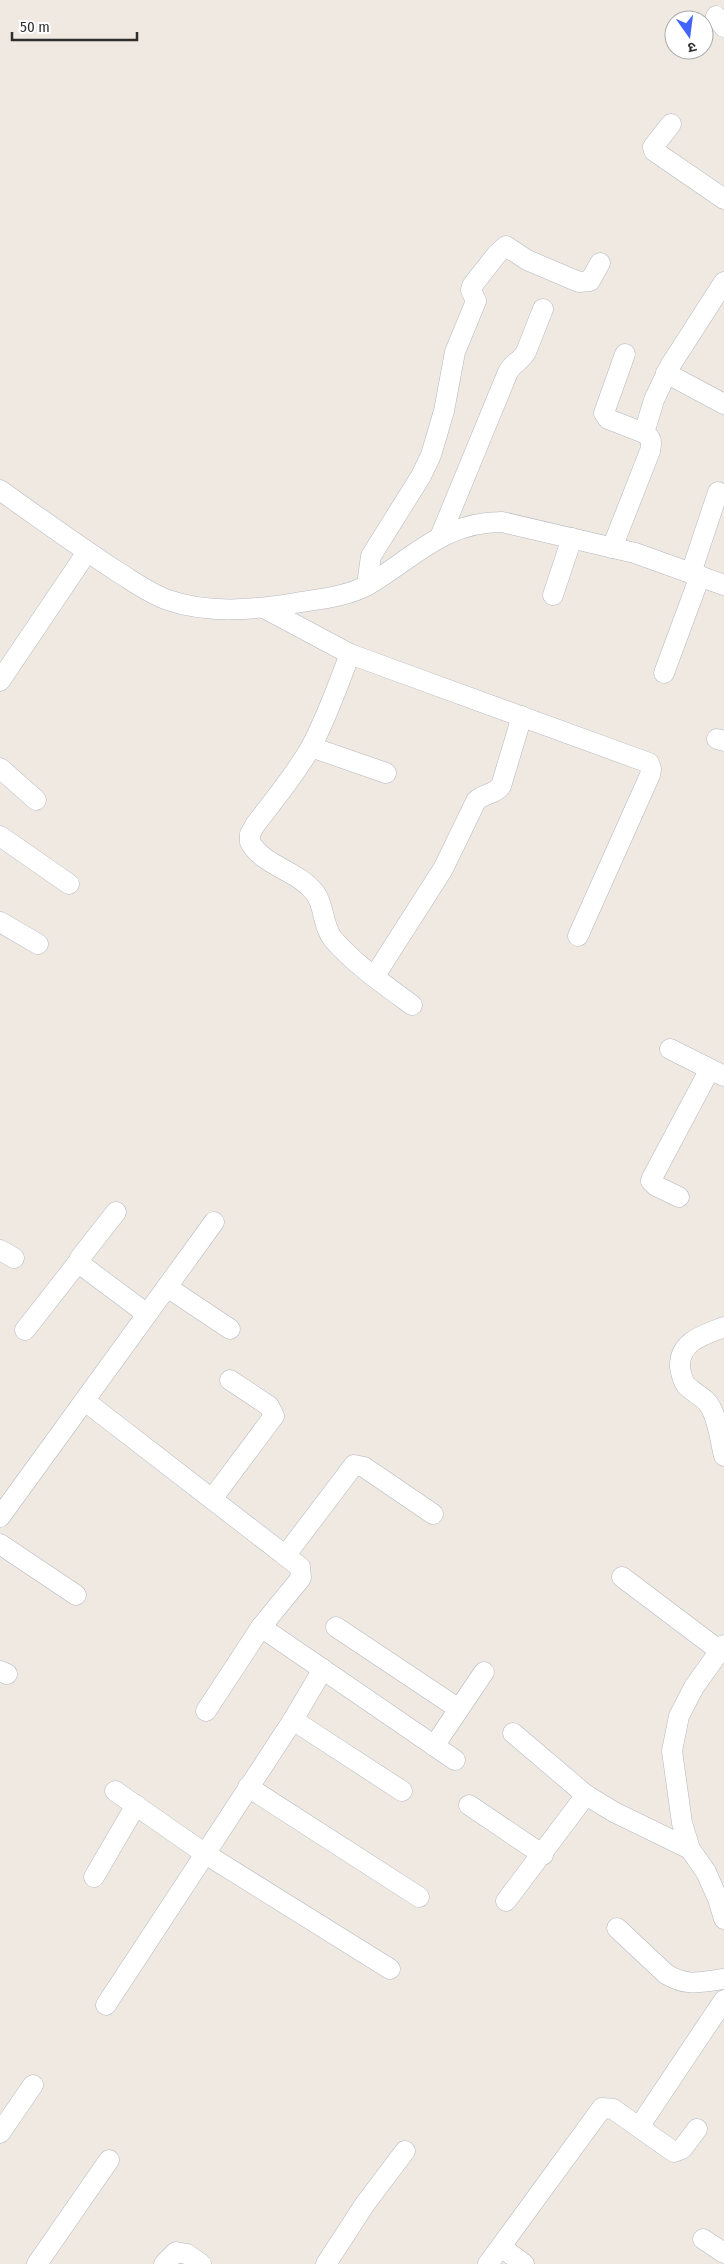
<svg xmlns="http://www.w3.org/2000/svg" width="724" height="2264" font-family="'Fira Sans Condensed','Noto Sans Devanagari',sans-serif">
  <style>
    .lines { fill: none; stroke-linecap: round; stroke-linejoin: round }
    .minor-casing { stroke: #b4b7c1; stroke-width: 21 }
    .minor { stroke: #fff; stroke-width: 20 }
  </style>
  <rect width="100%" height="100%" fill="#efe9e1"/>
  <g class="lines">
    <g class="minor-casing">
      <g id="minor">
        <path d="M716 16 724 27"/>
        <path d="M671 124 653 147 654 151 724 199"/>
        <path d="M625 354 604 413 608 419 644 433"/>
        <path d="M666 373 724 404"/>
        <path d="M0 490C39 518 78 546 118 572 134 582 150 594 168 600 208 614 254 610 295 603 319 599 346 597 368 585 415 557 443 522 502 522L635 553 724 585"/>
        <path d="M440 537 508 372C513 363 521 361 526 352L543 309"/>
        <path d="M612 548 650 451C652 442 652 438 644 433L654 400 670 366 724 282"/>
        <path d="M691 573 718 492"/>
        <path d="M367 585 371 556 421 476 431 455 444 411 455 352 476 301 471 290 472 286 497 254 506 246 527 260 579 282 590 281 600 263"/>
        <path d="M553 595 572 538"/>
        <path d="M264 608 350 654 649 763 651 769 650 775 578 936"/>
        <path d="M350 654C338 685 327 717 311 747 295 775 274 800 255 825L250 834V842C264 867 298 870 315 893 325 906 322 925 333 939 353 963 386 986 412 1005"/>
        <path d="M664 673 700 576"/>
        <path d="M0 681 87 552"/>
        <path d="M717 739 724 741"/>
        <path d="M311 747 386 773"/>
        <path d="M0 768 36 800"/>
        <path d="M0 836 69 884"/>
        <path d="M0 922 38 944"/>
        <path d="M374 977 443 869 476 801C484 793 494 795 501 786L522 716"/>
        <path d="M670 1049 724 1076"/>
        <path d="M679 1197 656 1186 651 1181 652 1178 710 1069"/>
        <path d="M116 1212 80 1258V1264L147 1314"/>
        <path d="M0 1250 14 1258"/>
        <path d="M167 1287 230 1329"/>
        <path d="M724 1327C704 1335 679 1341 680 1367 681 1373 682 1380 686 1385 694 1394 706 1397 711 1408 719 1423 720 1440 724 1456"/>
        <path d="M25 1330 79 1261"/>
        <path d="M85 1401 300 1567 301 1578 261 1627 206 1711"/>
        <path d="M212 1499 274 1416 269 1406 230 1380"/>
        <path d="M0 1517 214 1222"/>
        <path d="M0 1544 76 1595"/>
        <path d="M285 1556 354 1465 364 1467 433 1514"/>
        <path d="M622 1577 720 1651"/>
        <path d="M261 1627 455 1760"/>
        <path d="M336 1627 459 1709"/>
        <path d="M724 1645 694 1687 679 1716 672 1751 682 1823 690 1849 706 1872 718 1899 724 1919"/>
        <path d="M0 1671 7 1674"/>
        <path d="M293 1720 402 1791"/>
        <path d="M513 1733 586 1795 614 1812 690 1849"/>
        <path d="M434 1746 484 1672"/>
        <path d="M248 1787 419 1897"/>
        <path d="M115 1791 204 1853 390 1969"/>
        <path d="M469 1805 543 1855"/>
        <path d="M94 1877 136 1805"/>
        <path d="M506 1901 586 1795"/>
        <path d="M617 1928 666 1974C687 1987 701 1982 724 1979"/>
        <path d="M106 2005 293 1720 323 1669"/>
        <path d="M639 2127 724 2000"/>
        <path d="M0 2133 33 2085"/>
        <path d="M703 2239 724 2253"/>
        <path d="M501 2247 524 2264"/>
        <path d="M37 2264 109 2160"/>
        <path d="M164 2264 176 2252 187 2254 201 2264"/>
        <path d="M326 2264 365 2204 405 2151"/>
        <path d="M488 2264 602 2108 613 2109 674 2152 682 2149 697 2129"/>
      </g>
    </g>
    <use href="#minor" class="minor"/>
  </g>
  <g transform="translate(689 35) rotate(166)"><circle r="24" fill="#ffffff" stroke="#ababab"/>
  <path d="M0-4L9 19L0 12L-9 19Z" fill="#4264fb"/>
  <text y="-8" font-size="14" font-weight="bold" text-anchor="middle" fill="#2e2e2e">उ</text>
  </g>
  <path d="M12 32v8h125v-8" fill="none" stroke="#2e2e2e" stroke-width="2.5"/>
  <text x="20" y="32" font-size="15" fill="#2e2e2e" stroke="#ffffff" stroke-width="4" paint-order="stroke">50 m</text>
</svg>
